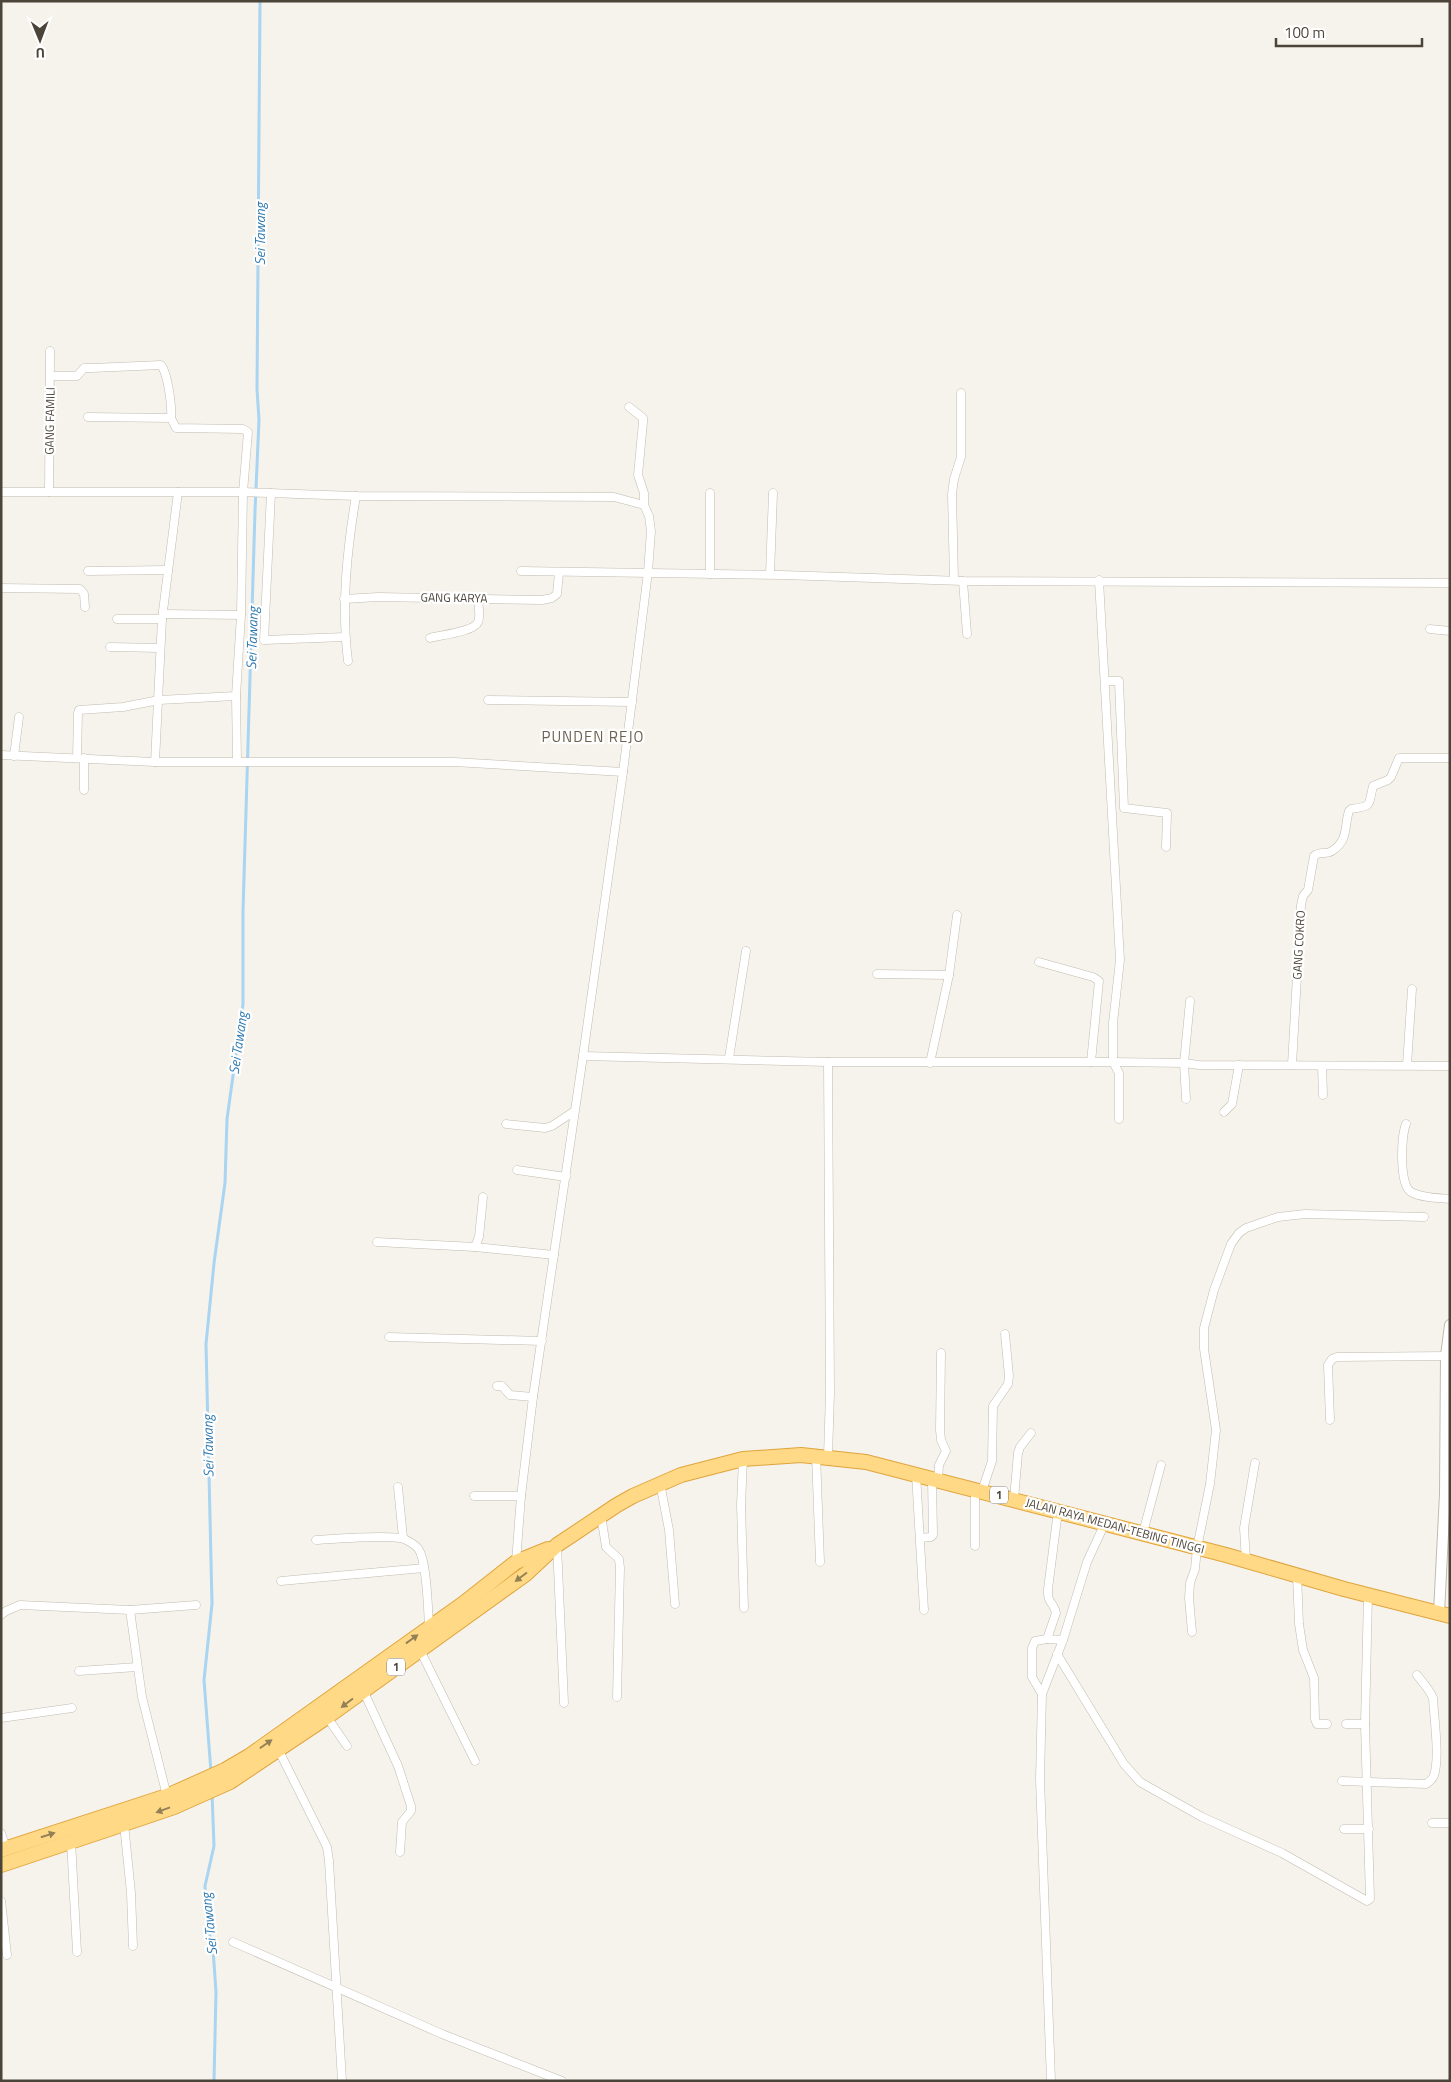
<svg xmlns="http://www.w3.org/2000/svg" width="1451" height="2082" font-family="'Titillium Web',sans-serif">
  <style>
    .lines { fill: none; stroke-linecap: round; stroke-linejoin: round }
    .stream { stroke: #a9d4f2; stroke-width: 3 }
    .minor-casing { stroke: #c2bbae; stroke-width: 9 }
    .tertiary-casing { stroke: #c2bbae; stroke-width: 12 }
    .trunk-casing { stroke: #e0a43c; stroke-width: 16 }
    .minor { stroke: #fff; stroke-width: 8 }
    .tertiary { stroke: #fff; stroke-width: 10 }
    .trunk { stroke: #ffd985; stroke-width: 14 }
    .oneway { fill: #938057 }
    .labels { text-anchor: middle; stroke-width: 4.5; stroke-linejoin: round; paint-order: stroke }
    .shield { fill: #fff; stroke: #817c74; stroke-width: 1 }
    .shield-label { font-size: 11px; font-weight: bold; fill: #4b4439 }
    .street-label { font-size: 12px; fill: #4b4439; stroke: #fff }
    .water-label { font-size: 14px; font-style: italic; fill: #2e7ab2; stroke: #fff }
    .quarter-label { font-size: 15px; letter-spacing: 1px; fill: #6e6250; stroke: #fff }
  </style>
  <rect width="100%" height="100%" fill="#f6f3ec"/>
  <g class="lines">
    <g class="stream">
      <path d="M211 1772 204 1680 212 1604 206 1344 214 1263 225 1183 227 1119 243 1004V911L255 511 259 420 257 389 260 1"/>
      <path d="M212 1793 214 1846 205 1886 206 1918 213 1949 216 1992 214 2081"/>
    </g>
    <g class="minor-casing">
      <g id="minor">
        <path d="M50 376H77L84 368H92L161 365C168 374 172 406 171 418"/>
        <path d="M629 407 643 418V422L638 475 644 493V505"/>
        <path d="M88 417 171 418 176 428 243 429 248 432 243 492 241 615 236 696 237 761"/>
        <path d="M1 492H243L356 496 614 497 644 505 649 516 651 531 648 572 623 772 583 1056"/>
        <path d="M49 492 50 351"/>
        <path d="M271 493 264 640 345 637"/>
        <path d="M88 571 168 570"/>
        <path d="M521 571 782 575 963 581 1450 583"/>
        <path d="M710 574V493"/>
        <path d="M770 574 773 493"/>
        <path d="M954 580 952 494 954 479 961 457V393"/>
        <path d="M1099 580 1120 960 1113 1023V1062L1119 1073V1119"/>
        <path d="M963 581 967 634"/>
        <path d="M1 588 80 589 84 594 85 607"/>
        <path d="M344 599 378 597 542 600 552 598 557 594 559 573"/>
        <path d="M163 614 241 615"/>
        <path d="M117 619H162"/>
        <path d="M1430 629 1450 631"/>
        <path d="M430 638C440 635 474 632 478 622 481 616 478 605 478 598"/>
        <path d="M110 647 160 648"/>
        <path d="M348 661C341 606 347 550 356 496"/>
        <path d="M1106 681H1119L1124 808 1167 813 1166 847"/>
        <path d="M488 700 632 702"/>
        <path d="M1 755 155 762H454L623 772"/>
        <path d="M14 756 19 717"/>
        <path d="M77 758 78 713 79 710 123 707 159 700 236 696"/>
        <path d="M84 758V790"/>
        <path d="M155 762 162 619 178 492"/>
        <path d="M1039 962 1093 977 1099 981 1091 1062"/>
        <path d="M877 974 949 975"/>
        <path d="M729 1058 746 951"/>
        <path d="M828 1062 830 1393 828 1456"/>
        <path d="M930 1063 949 975 957 915"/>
        <path d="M1292 1065 1301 905 1303 896 1308 890 1314 856C1320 851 1326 855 1332 851 1349 840 1344 826 1349 811L1351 809C1372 806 1368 807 1373 786L1388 780 1391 777 1399 758H1450"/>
        <path d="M1407 1065 1412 989"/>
        <path d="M1322 1066 1323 1095"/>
        <path d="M1186 1099 1184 1063 1190 1001"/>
        <path d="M1224 1112 1232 1104 1239 1065"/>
        <path d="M506 1124 545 1128 552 1126 573 1112"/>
        <path d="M1406 1124C1401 1136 1399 1185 1411 1192 1422 1198 1438 1198 1450 1199"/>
        <path d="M517 1170 566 1177"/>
        <path d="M377 1242 475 1247 554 1255"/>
        <path d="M475 1247 479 1237 483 1197"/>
        <path d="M389 1337 542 1341"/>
        <path d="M497 1386H502L510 1395 533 1397"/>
        <path d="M1330 1420 1328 1365 1332 1359 1337 1357 1446 1356"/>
        <path d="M816 1455 820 1562"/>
        <path d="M743 1459 741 1505 744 1608"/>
        <path d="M916 1474 924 1610"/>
        <path d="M938 1480 939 1465 946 1451 941 1440 940 1430 941 1353"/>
        <path d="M660 1483 669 1530 675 1604"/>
        <path d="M398 1487 403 1538"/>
        <path d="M975 1489V1546"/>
        <path d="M982 1491 992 1461 993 1406 1008 1384 1009 1376 1005 1334"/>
        <path d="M474 1496H521"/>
        <path d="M1014 1499 1018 1453 1020 1447 1031 1433"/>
        <path d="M1058 1511 1048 1589C1047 1604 1054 1602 1056 1613L1047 1639 1063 1640"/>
        <path d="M601 1515 606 1547 619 1559 620 1568 617 1697"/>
        <path d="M1143 1533 1161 1465"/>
        <path d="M920 1538 931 1537 933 1535 932 1478"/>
        <path d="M316 1540C334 1539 391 1534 404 1539 409 1541 417 1546 419 1550 427 1563 428 1610 429 1626"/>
        <path d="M557 1545 564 1703"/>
        <path d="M1246 1561 1244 1528 1255 1463"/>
        <path d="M516 1562 521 1496 533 1397 583 1056 828 1062H1113L1184 1063 1199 1065 1450 1066"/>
        <path d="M1297 1574 1299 1624 1303 1650 1314 1678 1315 1719 1317 1724H1327"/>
        <path d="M281 1581 424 1568"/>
        <path d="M130 1610 142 1697 167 1796"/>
        <path d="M1 1615 6 1611 20 1605 130 1610 196 1605"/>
        <path d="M1192 1632 1189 1598 1190 1583 1195 1569 1197 1548 1210 1484 1216 1430 1204 1349V1328L1214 1290 1231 1244 1239 1233 1246 1228 1278 1217 1305 1214 1424 1217"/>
        <path d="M420 1650 475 1761"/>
        <path d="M1057 1654 1124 1764 1140 1782 1202 1817 1282 1853 1367 1901 1370 1899 1365 1724 1368 1595"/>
        <path d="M79 1671 137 1667"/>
        <path d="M363 1690 398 1766 411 1806V1811L402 1822 400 1852"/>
        <path d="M1042 1694 1032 1677V1648L1035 1641 1047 1639"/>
        <path d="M327 1717 347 1746"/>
        <path d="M1 1718 72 1708"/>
        <path d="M1346 1724H1365"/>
        <path d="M279 1751 327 1847 329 1861 342 2081"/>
        <path d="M1342 1781 1426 1784C1429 1782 1433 1779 1434 1775 1440 1758 1434 1718 1433 1698 1430 1690 1423 1683 1417 1675"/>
        <path d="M1432 1823H1450"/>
        <path d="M124 1824 131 1893 133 1946"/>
        <path d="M1344 1829H1369"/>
        <path d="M1 1833 6 1849"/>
        <path d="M71 1841 77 1952"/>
        <path d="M1 1901 7 1955"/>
        <path d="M233 1942 442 2034 562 2081"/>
        <path d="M1051 2081 1040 1779 1042 1694 1063 1640 1087 1562 1105 1523"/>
      </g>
    </g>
    <g class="tertiary-casing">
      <path id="tertiary" d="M1439 1613 1445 1494 1446 1356 1450 1325"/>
    </g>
    <g class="trunk-casing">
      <g id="trunk">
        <path d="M1 1850 167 1796 225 1770 249 1756 318 1707 464 1603 516 1562 548 1549"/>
        <path d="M1 1865 124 1824 174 1807 230 1782 327 1717 526 1574 557 1545 617 1505 633 1496 681 1475 743 1459 801 1455 866 1462 1226 1555 1344 1589 1450 1616"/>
      </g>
    </g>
    <use href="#minor" class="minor"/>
    <use href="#tertiary" class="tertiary"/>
    <use href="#trunk" class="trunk"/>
  </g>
  <defs><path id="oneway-solid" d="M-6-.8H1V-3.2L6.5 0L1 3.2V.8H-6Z" transform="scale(1.25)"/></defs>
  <g class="oneway">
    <use href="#oneway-solid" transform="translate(521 1577) rotate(143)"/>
    <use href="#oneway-solid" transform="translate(412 1639) rotate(-36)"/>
    <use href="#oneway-solid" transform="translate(347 1703) rotate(143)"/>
    <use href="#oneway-solid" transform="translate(266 1744) rotate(-35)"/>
    <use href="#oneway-solid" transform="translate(163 1810) rotate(160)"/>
    <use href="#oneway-solid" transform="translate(48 1835) rotate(-17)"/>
  </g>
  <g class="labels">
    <g class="shield">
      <rect x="990" y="1486.5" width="18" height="17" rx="4"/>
      <rect x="387" y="1658.5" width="18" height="17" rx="4"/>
    </g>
    <g class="shield-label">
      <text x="999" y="1499">1</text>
      <text x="396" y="1671">1</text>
    </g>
    <g class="street-label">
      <text transform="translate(50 421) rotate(-89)" y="4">GANG FAMILI</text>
      <text transform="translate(454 598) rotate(1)" y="4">GANG KARYA</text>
      <text transform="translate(1299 945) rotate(-87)" y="4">GANG COKRO</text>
      <text transform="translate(1115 1526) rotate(15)" y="4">JALAN RAYA MEDAN-TEBING TINGGI</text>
    </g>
    <g class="water-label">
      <text transform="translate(260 234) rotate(-90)" y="5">Sei Tawang</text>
      <text transform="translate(252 638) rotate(-88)" y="5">Sei Tawang</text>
      <text transform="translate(238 1043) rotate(-82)" y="5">Sei Tawang</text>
      <text transform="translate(208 1446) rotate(-91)" y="5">Sei Tawang</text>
      <text transform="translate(209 1924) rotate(-96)" y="5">Sei Tawang</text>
    </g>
    <g class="quarter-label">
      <text x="593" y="742">PUNDEN REJO</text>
    </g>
  </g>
  <rect width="1451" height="2082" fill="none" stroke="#4b4439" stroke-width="5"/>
  <g transform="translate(40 40) rotate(179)" stroke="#ffffff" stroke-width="4" paint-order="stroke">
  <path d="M0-4L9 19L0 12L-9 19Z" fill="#4b4439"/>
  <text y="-8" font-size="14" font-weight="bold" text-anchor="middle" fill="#4b4439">U</text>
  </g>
  <path d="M1276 38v8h146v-8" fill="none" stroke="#4b4439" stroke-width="2.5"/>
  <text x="1284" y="38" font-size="15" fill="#4b4439" stroke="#ffffff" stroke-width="4" paint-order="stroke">100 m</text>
</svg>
